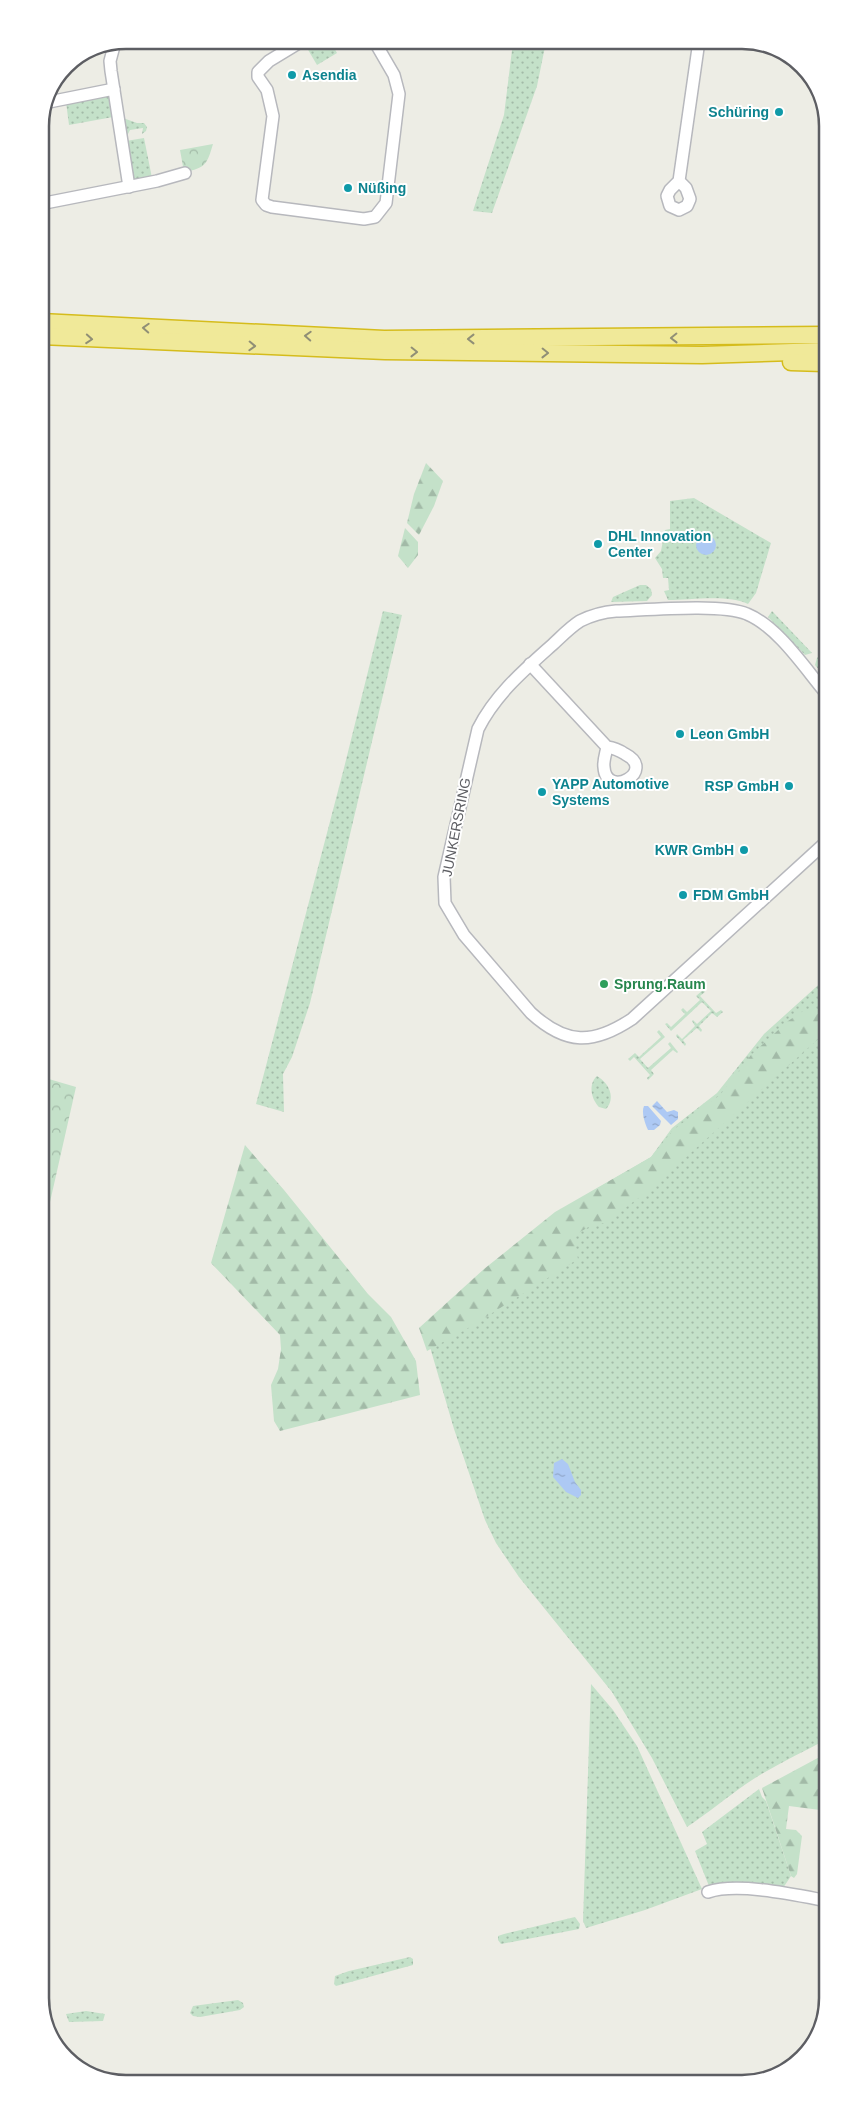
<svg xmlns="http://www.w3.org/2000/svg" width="868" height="2124" font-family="Arial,sans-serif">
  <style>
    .grass { fill: url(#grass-dots) }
    .forest { fill: url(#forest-firs) }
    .park { fill: url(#park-crowns) }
    .water { fill: url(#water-ripples) }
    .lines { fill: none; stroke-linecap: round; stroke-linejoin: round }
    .minor-casing { stroke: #b7b8bd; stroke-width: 14 }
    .highway-casing { stroke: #d5bc1c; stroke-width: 19 }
    .minor { stroke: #fff; stroke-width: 11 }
    .highway { stroke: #f0e999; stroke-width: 16 }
    .oneway { stroke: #908f76 }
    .culture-dot { fill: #0f9aa8; stroke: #fff; stroke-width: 2 }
    .leisure-dot { fill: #2e9e5b; stroke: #fff; stroke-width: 2 }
    .labels { text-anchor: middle; stroke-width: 4; stroke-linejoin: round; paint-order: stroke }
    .culture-label { font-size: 14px; font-weight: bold; fill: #0d838f; stroke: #fff; text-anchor: start }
    .street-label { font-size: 14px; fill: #5d5e63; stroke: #fff }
    .leisure-label { font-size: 14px; font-weight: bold; fill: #27864d; stroke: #fff; text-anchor: start }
    .rim { fill: none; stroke: #5d5e63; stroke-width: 2.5 }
  </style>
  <defs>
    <pattern id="grass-dots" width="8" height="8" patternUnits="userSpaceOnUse" patternTransform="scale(1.25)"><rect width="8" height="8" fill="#c4e1c9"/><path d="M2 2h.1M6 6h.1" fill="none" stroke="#a2baa7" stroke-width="1.8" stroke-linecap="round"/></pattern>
    <pattern id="forest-firs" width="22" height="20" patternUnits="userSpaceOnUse" patternTransform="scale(1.25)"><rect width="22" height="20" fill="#c4e1c9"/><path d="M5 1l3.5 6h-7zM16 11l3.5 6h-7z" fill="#a2baa7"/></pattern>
    <pattern id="park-crowns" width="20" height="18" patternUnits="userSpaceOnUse" patternTransform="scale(1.25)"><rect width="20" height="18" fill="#c4e1c9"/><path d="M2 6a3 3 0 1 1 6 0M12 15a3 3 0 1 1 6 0" fill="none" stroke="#a2baa7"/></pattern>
    <pattern id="water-ripples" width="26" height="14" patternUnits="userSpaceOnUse" patternTransform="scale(1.25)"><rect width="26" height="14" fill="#adc9f4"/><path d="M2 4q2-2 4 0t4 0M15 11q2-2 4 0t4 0" fill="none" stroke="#90a6c9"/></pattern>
  </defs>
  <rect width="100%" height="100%" fill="#edede5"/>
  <g class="grass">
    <path d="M513 42H546L537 86 492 213 473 211 504 115Z"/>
    <path d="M314 44H332L337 53 317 65 307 48Z"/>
    <path d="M110 95 113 117 69 125 66 102Z"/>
    <path d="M123 118 137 123H144L147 127 146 131 142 134 143 128 130 130 127 136Z"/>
    <path d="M144 138 152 178 135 182 131 180 126 141Z"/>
    <path d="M694 498 771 543 756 593 748 604C729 594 690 600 668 600L664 591 669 590 668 578H663L662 569 655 558 661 551 665 530 670 529V501Z"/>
    <path d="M640 585H646L651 589 652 595 647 601 611 602 613 597Z"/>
    <path d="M383 611 402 615 310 1003 292 1057 283 1074 284 1112 256 1104 344 768Z"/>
    <path d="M772 611 812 653 805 655 768 617Z"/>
    <path d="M825 651V677L815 665 817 658Z"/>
    <path d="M826 978 827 1739C800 1754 772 1766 746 1784 726 1798 708 1813 687 1827L652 1758 612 1692 519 1577 496 1543 485 1520 454 1429 427 1337 586 1195 651 1157 672 1128 717 1093 764 1034Z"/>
    <path d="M703 990 705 992 700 996 716 1013 721 1010 723 1012 717 1017 712 1013 699 1026 702 1030 701 1032 697 1028 683 1040 686 1044 685 1046 676 1036 677 1034 682 1039 695 1026 692 1021 693 1020 697 1024 711 1011 702 1002 671 1031 665 1024 667 1023 671 1027 685 1014 681 1010 683 1008 687 1012 700 1000 696 996Z"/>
    <path d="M659 1030 665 1037 640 1059 648 1068 671 1048 668 1044 670 1042 678 1052 677 1053 673 1050 651 1070 654 1074 648 1080 647 1078 650 1075 634 1057 630 1061 628 1059 635 1053 639 1057 661 1037 657 1032Z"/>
    <path d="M597 1076C609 1083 616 1098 606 1109L599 1107C591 1099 588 1084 597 1076Z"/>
    <path d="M591 1684 613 1710 637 1746 702 1889 645 1910 586 1928 583 1921Z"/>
    <path d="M759 1789 762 1797 766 1801 791 1876 781 1891 718 1884 709 1886 695 1851 707 1844 702 1832Z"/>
    <path d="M575 1917 580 1924 579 1929 501 1944 498 1940V1936L504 1934Z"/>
    <path d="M410 1957 413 1959V1965L336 1986 334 1984 335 1976 349 1971Z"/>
    <path d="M238 2000 243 2003 244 2007 240 2010 200 2017 193 2016 190 2013 193 2006Z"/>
    <path d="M86 2011 105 2014 103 2021 69 2022 66 2014Z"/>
  </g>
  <g class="forest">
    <path d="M426 463 443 481 434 506 419 535 407 523 414 494Z"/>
    <path d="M405 528 418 542V555L408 568 398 556Z"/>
    <path d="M806 1009 825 1010 826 1032 647 1192 604 1223 592 1225 573 1236 578 1259 470 1327 427 1351 419 1328 484 1269 555 1212 651 1157 673 1130 720 1095 751 1055 788 1021Z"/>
    <path d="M245 1145 284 1190 368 1294 391 1317 416 1361 420 1395 280 1431 274 1421 271 1385 278 1369 281 1349 280 1335 211 1263Z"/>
    <path d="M827 1753 828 1811 789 1806 786 1829 796 1830 802 1836 797 1874 794 1878 791 1876 762 1788Z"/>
  </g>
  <g class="park">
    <path d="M213 144C207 164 206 168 184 172L180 150Z"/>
    <path d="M42 1077 76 1087 50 1202 43 1200Z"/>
  </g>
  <g class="water">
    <circle cx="706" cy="545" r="10"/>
    <path d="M657 1101 667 1112 674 1110 678 1112V1119L671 1125 652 1106Z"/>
    <path d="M644 1106H648L661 1121 660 1125 654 1130H648C645 1124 641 1112 644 1106Z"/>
    <path d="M562 1459 568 1464 575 1482 581 1490V1495L578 1498 566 1492 553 1477 554 1463Z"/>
  </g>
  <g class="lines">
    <g class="minor-casing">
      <g id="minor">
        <path d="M297 44 269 61 258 72V77L267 90 273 116 262 200 266 205 272 207 364 219 375 217 386 203 399 94 394 75 376 44"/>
        <path d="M114 46 110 61 111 71 129 187"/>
        <path d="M49 102 114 89"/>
        <path d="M679 181 686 188 690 199 687 206 679 210 670 206 667 196 670 190 679 181 699 41"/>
        <path d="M40 204 157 181 185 173"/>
        <path d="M530 664 607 747C614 748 619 750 625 754 658 771 606 800 604 767 603 761 606 753 607 747"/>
        <path d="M825 692C804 667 778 627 747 614 723 603 646 610 616 611 603 612 592 615 580 621 569 628 560 638 551 646 523 671 495 695 478 729L444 877 445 903 464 935 531 1013C566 1045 593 1045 632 1019L825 843"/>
        <path d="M708 1892C738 1882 796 1895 828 1901"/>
      </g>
    </g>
    <g class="highway-casing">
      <g id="highway">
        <path d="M41 322 384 339 824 335"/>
        <path d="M41 336 385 351 702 355 824 351"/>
        <path d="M791 362 824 363"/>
      </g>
    </g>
    <use href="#minor" class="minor"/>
    <use href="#highway" class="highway"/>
  </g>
  <defs><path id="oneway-chevron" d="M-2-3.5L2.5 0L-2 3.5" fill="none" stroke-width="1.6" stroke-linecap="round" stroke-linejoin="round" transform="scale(1.25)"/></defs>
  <g class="oneway">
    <use href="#oneway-chevron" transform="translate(146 328) rotate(-177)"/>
    <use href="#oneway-chevron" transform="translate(308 336) rotate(-177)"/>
    <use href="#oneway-chevron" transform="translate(674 338) rotate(179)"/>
    <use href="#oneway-chevron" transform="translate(89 339) rotate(4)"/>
    <use href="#oneway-chevron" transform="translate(471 339) rotate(-180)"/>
    <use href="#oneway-chevron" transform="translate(252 346) rotate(2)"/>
    <use href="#oneway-chevron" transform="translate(414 352) rotate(1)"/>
    <use href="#oneway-chevron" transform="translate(545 353) rotate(1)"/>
  </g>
  <g class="culture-dot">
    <circle cx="292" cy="75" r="5"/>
    <circle cx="779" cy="112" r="5"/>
    <circle cx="348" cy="188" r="5"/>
    <circle cx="598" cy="544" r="5"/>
    <circle cx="680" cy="734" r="5"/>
    <circle cx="789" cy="786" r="5"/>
    <circle cx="542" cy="792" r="5"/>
    <circle cx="744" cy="850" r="5"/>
    <circle cx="683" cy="895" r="5"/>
  </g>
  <circle class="leisure-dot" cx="604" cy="984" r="5"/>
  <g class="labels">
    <g class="culture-label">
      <text x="302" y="80">Asendia</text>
      <text x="769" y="117" text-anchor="end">Schüring</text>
      <text x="358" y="193">Nüßing</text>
      <text x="608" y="541">DHL Innovation<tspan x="608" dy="16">Center</tspan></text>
      <text x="690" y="739">Leon GmbH</text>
      <text x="552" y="789">YAPP Automotive<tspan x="552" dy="16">Systems</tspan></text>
      <text x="779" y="791" text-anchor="end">RSP GmbH</text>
      <text x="734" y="855" text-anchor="end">KWR GmbH</text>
      <text x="693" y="900">FDM GmbH</text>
    </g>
    <g class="street-label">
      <text transform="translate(456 827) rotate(-79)" y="5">JUNKERSRING</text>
    </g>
    <g class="leisure-label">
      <text x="614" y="989">Sprung.Raum</text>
    </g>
  </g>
  <path d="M0 0H868V2124H0ZM126 49H742A77 77 0 0 1 819 126V1998A77 77 0 0 1 742 2075H126A77 77 0 0 1 49 1998V126A77 77 0 0 1 126 49Z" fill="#fff" fill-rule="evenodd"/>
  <path class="rim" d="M126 49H742A77 77 0 0 1 819 126V1998A77 77 0 0 1 742 2075H126A77 77 0 0 1 49 1998V126A77 77 0 0 1 126 49Z"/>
</svg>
